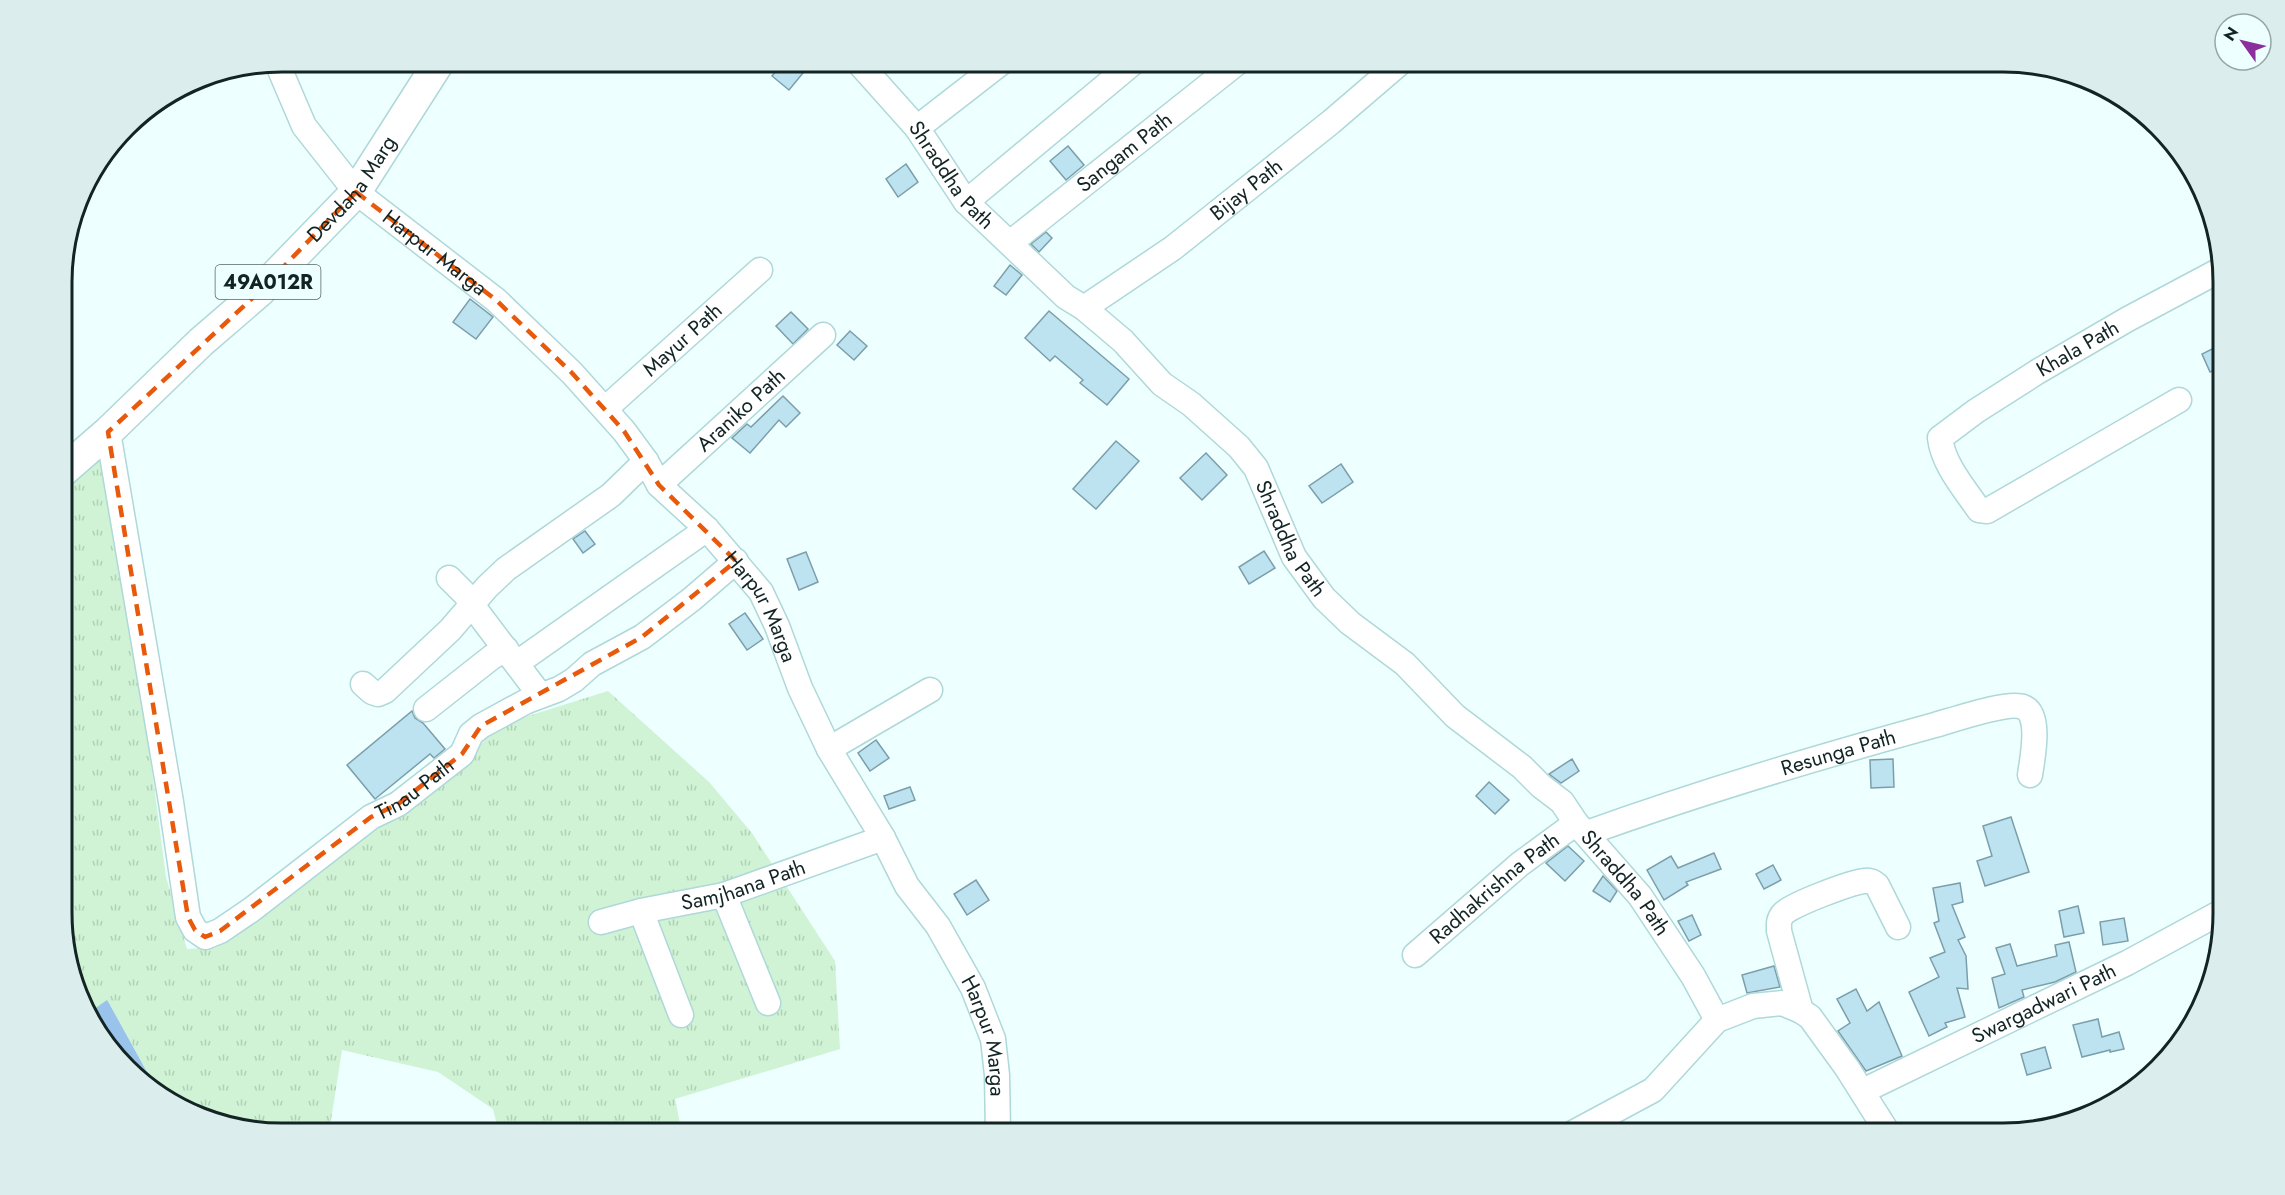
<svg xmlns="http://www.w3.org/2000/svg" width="2285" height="1195" font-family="Jost,sans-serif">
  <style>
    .grass { fill: url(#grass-tufts) }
    .water { fill: #99c3eb }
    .building { fill: #bde3f1; stroke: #7b9eab; stroke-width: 1.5 }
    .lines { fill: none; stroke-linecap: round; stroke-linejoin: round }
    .minor-casing { stroke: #aed8d9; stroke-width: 27 }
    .major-casing { stroke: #aed8d9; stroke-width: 33 }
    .minor { stroke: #fff; stroke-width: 24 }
    .major { stroke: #fff; stroke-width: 30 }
    .marked { fill: none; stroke: #e8590c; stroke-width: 4.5; stroke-dasharray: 12 8; stroke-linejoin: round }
    .labels { text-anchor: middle; stroke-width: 4.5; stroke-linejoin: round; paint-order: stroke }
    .shield { fill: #eff; stroke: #566; stroke-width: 1.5 }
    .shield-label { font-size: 20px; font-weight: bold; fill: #132424 }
    .street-label { font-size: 21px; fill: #132424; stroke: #eff }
    .rim { fill: none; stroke: #132424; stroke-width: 3 }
  </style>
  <defs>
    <pattern id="grass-tufts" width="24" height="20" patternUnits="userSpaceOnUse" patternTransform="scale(1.5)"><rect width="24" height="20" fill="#cff3d4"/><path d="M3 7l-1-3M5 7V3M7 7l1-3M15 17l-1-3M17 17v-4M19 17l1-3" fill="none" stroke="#b1d0b6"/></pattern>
  </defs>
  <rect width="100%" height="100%" fill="#eff"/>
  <path class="grass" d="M100 456 144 709 166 877 187 949 217 947 244 923 326 862 420 802 502 724 608 691 709 782 752 833 835 961 840 1049 675 1099 682 1133H499L493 1109 438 1072 342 1050 329 1133H282L184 1111 153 1083 110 1005 92 1017 63 942 62 490Z"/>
  <path class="water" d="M107 1000 110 1005 153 1083 99 1036 90 1012Z"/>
  <g class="building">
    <path d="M783 62H812L789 90 772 76Z"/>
    <path d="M1068 146 1084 165 1066 180 1050 161Z"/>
    <path d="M906 164 918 182 898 197 886 179Z"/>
    <path d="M1046 232 1052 238 1039 252 1031 244Z"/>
    <path d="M1010 265 1022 275 1006 295 994 286Z"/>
    <path d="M470 299 493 317 476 339 453 322Z"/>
    <path d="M1049 311 1129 379 1107 405 1080 383 1083 380 1055 356 1050 361 1025 338Z"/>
    <path d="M791 312 808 329 793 344 776 326Z"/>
    <path d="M850 331 867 346 854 360 837 345Z"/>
    <path d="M2222 344V367L2210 372 2202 354Z"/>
    <path d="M783 396 800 413 786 427 779 420 750 453 732 438 747 424 751 427Z"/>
    <path d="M1116 441 1139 461 1096 509 1073 489Z"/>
    <path d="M1206 453 1227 475 1202 500 1180 478Z"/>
    <path d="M1341 464 1353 482 1322 503 1309 486Z"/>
    <path d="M585 531 595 544 583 553 573 539Z"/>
    <path d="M1264 551 1275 568 1249 584 1239 567Z"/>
    <path d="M806 552 818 582 799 590 787 559Z"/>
    <path d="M745 613 763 639 747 650 729 624Z"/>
    <path d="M412 711 415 718 423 723 445 749 434 758 430 754 375 799 347 765Z"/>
    <path d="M876 740 889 758 870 771 858 753Z"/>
    <path d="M1572 759 1579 771 1561 783 1549 774Z"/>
    <path d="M1893 759 1894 787 1871 788 1870 760Z"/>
    <path d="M1489 782 1509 800 1495 814 1476 796Z"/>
    <path d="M910 787 915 800 889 809 884 796Z"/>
    <path d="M2011 817 2029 872 1985 886 1977 861 1992 856 1983 826Z"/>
    <path d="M1568 846 1584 861 1565 881 1546 863Z"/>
    <path d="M1714 853 1721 869 1686 882 1688 885 1664 900 1647 870 1671 856 1678 868Z"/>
    <path d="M1773 865 1781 880 1764 889 1756 874Z"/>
    <path d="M1603 876 1617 891 1610 902 1593 891Z"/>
    <path d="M976 880 989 900 967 915 954 894Z"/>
    <path d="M1960 883 1963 902 1952 905 1965 937 1958 940 1966 956 1968 989 1957 988 1965 1017 1945 1023 1947 1027 1929 1036 1909 992 1939 977 1930 958 1945 952 1934 923 1939 921 1933 888Z"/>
    <path d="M2078 906 2084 933 2064 937 2059 911Z"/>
    <path d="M1692 915 1701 935 1689 941 1678 921Z"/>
    <path d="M2124 918 2128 941 2103 945 2100 922Z"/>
    <path d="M2069 942 2076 972 2055 982 2022 990 2024 997 1999 1008 1992 978 2005 974 1996 948 2010 944 2017 966 2057 956 2055 945Z"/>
    <path d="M1774 966 1780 987 1747 993 1742 975Z"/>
    <path d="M1856 989 1867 1011 1879 1002 1902 1056 1866 1071 1838 1031 1850 1023 1837 999Z"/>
    <path d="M2098 1019 2102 1037 2119 1032 2124 1049 2110 1052V1050L2082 1057 2073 1025Z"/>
    <path d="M2045 1047 2051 1068 2027 1075 2021 1054Z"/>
  </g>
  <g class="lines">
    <g class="minor-casing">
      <g id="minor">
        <path id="s1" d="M858 62 917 128 966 202 1066 297 1084 308 1123 341 1162 384 1191 404 1239 447 1256 468 1294 557 1324 598 1350 623 1405 664 1455 716 1522 767 1541 786 1562 802 1576 823 1640 896 1693 976 1717 1020"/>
        <path id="s2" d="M277 63 304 126 356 192 496 300 572 373 624 431 646 461 659 485 707 529 761 592 777 626 800 688 829 749 883 838 907 886 938 926 973 988 993 1039 997 1075 998 1133"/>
        <path d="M917 128 1002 62"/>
        <path d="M966 202 1134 62"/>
        <path id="s3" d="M1010 243 1238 62"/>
        <path id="s4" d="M1084 308 1173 248 1331 122 1401 62"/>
        <path id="s5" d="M2179 400 1987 511 1979 510C1964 488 1943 464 1940 438L1976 411 2037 372 2128 319 2222 269"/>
        <path id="s6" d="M605 409 760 270"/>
        <path id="s7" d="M108 432 171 802 188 917 195 930 205 937 220 931 251 910 371 817 398 804 462 754 471 734 481 726 527 701 559 689 574 680 592 664 642 637 692 599 736 561"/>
        <path id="s8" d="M659 485 823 335"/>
        <path d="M449 578 465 594 478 613 540 695"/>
        <path d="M517 663 707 529"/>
        <path d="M363 684 372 692 378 694 385 691 450 630 487 587 506 569 611 495 646 461"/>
        <path d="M426 709 492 657 506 649"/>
        <path d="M829 749 930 690"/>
        <path id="s9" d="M1587 833C1701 792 1818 757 1935 725 1953 720 2008 701 2023 707 2042 714 2032 760 2030 775"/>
        <path d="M724 895 768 1003"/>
        <path d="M641 911 681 1015"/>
        <path id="s10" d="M601 922 641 911 724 895 883 838"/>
        <path id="s11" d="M1415 955 1520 864 1576 823"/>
        <path d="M1801 1011 1779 931C1779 924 1778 920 1783 914 1790 905 1852 882 1865 881 1870 880 1873 882 1877 885L1898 927"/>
        <path id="s12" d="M1863 1091 2127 963 2223 911"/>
        <path d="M1573 1133 1653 1090 1717 1020 1753 1006 1782 1003 1801 1011 1810 1017 1847 1068 1888 1133"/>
      </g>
    </g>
    <g class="major-casing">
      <g id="major">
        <path id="s13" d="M62 472 108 432 201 342 259 292 356 192 439 62"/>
      </g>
    </g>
    <use href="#minor" class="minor"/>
    <use href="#major" class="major"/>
  </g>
  <path class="marked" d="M356 192 496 300 572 373 624 431 659 485 736 561 642 637 481 726 462 754 398 804 371 817 220 931 205 937 195 930 188 917 108 432 259 292Z"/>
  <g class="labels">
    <rect class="shield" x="215.5" y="265" width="105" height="34" rx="4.5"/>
    <g class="shield-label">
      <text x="268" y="289">49A012R</text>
    </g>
    <g class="street-label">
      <text dy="7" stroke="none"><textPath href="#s3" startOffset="146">Sangam Path</textPath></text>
      <text dy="7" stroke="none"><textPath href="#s1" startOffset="147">Shraddha Path</textPath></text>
      <text dy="7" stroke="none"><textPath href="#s13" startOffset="406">Devdaha Marg</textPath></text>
      <text dy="7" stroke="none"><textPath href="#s4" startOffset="201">Bijay Path</textPath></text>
      <text dy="7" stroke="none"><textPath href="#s2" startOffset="252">Harpur Marga</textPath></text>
      <text dy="7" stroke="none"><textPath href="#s6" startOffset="104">Mayur Path</textPath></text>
      <text dy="7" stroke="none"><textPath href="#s5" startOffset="477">Khala Path</textPath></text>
      <text dy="7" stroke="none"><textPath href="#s8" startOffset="111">Araniko Path</textPath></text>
      <text dy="7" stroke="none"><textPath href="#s1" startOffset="651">Shraddha Path</textPath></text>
      <text dy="7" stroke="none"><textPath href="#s2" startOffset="738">Harpur Marga</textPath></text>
      <text dy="7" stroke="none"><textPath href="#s9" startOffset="264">Resunga Path</textPath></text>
      <text dy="7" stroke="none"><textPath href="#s7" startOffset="776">Tinau Path</textPath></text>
      <text dy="7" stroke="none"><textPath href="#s10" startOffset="147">Samjhana Path</textPath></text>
      <text dy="7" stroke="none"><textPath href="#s1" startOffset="1137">Shraddha Path</textPath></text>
      <text dy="7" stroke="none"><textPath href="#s11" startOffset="104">Radhakrishna Path</textPath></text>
      <text dy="7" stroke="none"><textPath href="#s12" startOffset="201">Swargadwari Path</textPath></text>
      <text dy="7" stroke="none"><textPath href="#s2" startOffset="1226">Harpur Marga</textPath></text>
    </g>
  </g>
  <path d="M0 0H2285V1195H0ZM282 72H2003A210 210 0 0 1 2213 282V913A210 210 0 0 1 2003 1123H282A210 210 0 0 1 72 913V282A210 210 0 0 1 282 72Z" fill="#dceded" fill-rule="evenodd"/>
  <path class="rim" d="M282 72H2003A210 210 0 0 1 2213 282V913A210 210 0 0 1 2003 1123H282A210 210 0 0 1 72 913V282A210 210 0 0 1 282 72Z"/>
  <g transform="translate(2243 42) rotate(304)"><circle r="28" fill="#eeffff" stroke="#96a7a7" stroke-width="1.5"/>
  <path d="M0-4.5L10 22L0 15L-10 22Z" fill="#8a2f9b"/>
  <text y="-9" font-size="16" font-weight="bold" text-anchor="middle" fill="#132424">N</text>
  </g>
</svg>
